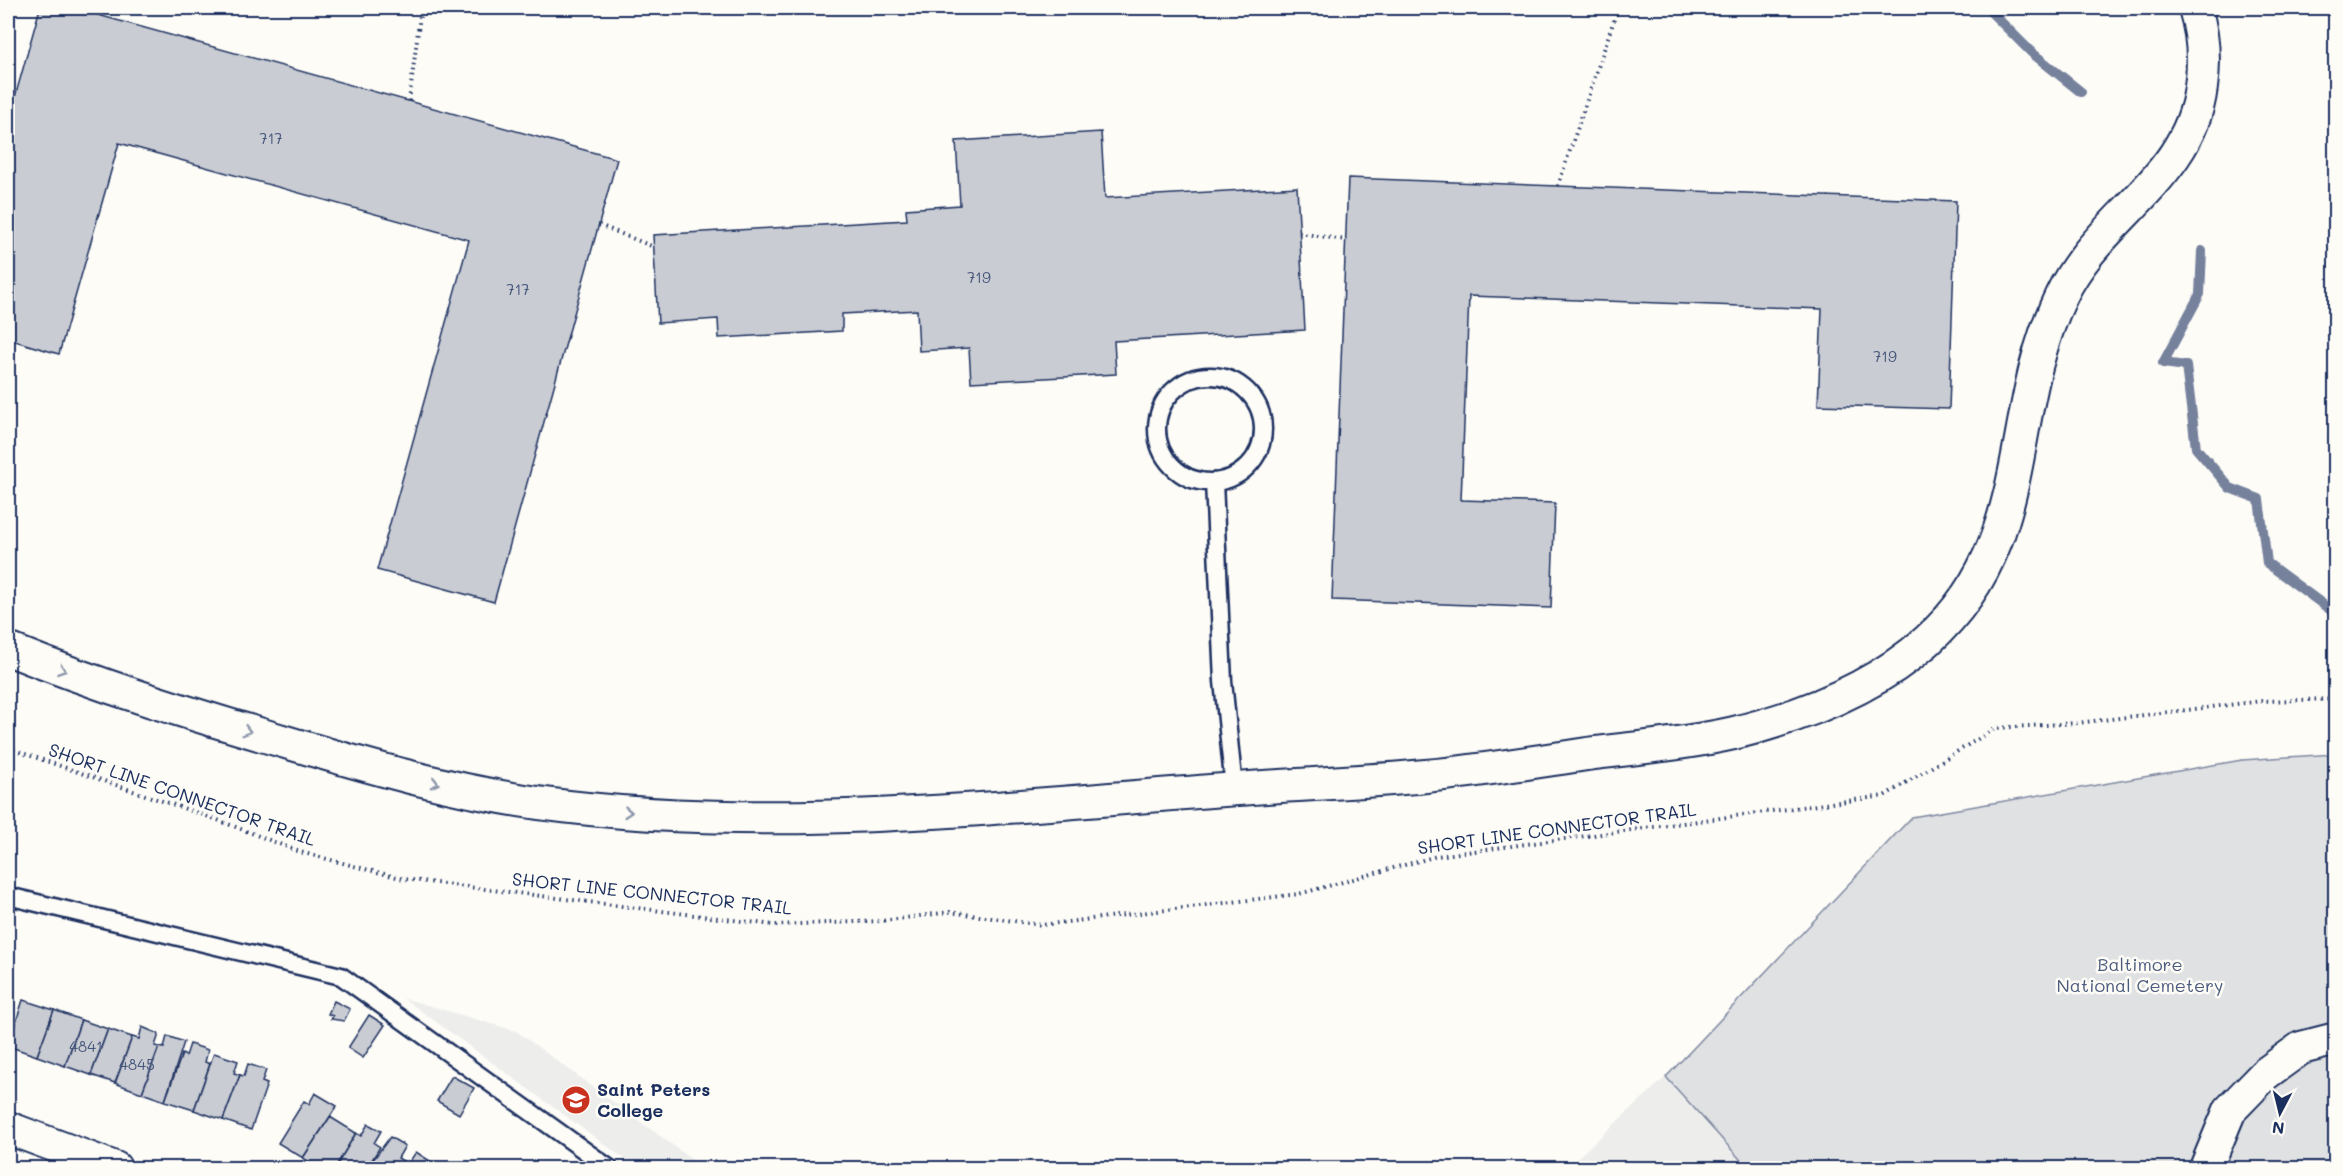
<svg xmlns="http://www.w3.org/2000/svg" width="2343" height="1176" font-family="Mali,sans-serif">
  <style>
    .built { fill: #edeeec }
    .green { fill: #e0e1e3; stroke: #7e88a0; stroke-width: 1.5 }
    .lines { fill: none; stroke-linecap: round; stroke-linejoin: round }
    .stream { stroke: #76819c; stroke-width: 10 }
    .building { fill: #c9ccd3; stroke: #1b2f5e; stroke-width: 1.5 }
    .lane-casing { stroke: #1b2f5e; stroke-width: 21 }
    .street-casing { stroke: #1b2f5e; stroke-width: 36 }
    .path { stroke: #1b2f5e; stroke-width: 4; stroke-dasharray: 1.5 4.5; stroke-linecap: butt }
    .lane { stroke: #fdfcf7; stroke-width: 16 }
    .street { stroke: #fdfcf7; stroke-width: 32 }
    .oneway { stroke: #8c96aa }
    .labels { text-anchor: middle; stroke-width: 5; stroke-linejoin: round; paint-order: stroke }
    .number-label { font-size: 15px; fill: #46567b }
    .street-label { font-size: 18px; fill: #1b2f5e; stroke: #fdfcf7 }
    .park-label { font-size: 18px; fill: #4c5c7f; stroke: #fdfcf7 }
    .poi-label { font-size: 18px; font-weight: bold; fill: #1b2f5e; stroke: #fdfcf7; text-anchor: start }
  </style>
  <rect width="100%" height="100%" fill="#fdfcf7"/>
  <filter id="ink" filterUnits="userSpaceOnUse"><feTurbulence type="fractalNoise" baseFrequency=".0167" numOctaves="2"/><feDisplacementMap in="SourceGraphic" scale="12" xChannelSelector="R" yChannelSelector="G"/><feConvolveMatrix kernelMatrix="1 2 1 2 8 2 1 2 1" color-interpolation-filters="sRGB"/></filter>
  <g filter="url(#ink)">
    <g class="built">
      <path d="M403 998 516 1031 704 1168H637Z"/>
      <path d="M1666 1077 1748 1168H1566Z"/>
    </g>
    <path class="green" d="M2335 754V1168H1748L1666 1077 1912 817 2242 760Z"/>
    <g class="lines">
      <g class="stream">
        <path d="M1987 8 2031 52 2081 92"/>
        <path d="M2202 251 2200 294 2163 363 2186 366 2196 448 2230 488 2259 499 2267 563 2336 614"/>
      </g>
    </g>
    <g class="building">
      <path d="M40 8H73L617 159 494 602 377 570 469 240 119 143 59 354 8 339V122Z"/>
      <path d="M1101 132 1105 198 1297 187 1305 330 1114 341 1116 374 971 382 969 348 919 351 917 310 842 314V331L719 338 718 319 658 323 653 235 907 220 906 209 960 205 956 141Z"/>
      <path d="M1348 178 1956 201 1949 409 1818 405 1822 309 1469 296 1461 500 1555 503 1551 608 1332 600Z"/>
      <path d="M23 1000 54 1010 37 1056 8 1046Z"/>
      <path d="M334 1001 350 1009 344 1021 331 1019 333 1016 328 1014Z"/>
      <path d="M54 1010 81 1020 65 1066 37 1056Z"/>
      <path d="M369 1015 385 1025 363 1058 348 1048Z"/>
      <path d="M81 1020 108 1029 91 1075 65 1066Z"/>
      <path d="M142 1027 159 1034 155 1046 159 1047 142 1093 115 1083 132 1037 139 1039Z"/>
      <path d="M108 1029 132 1037 115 1083 91 1075Z"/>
      <path d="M167 1036 184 1042 165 1101 142 1093 159 1047 164 1048Z"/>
      <path d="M190 1044 208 1050 205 1062 210 1064 194 1110 165 1101 182 1054 186 1056Z"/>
      <path d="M214 1053 238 1061 234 1073 240 1075 223 1120 194 1110Z"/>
      <path d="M248 1064 266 1070 262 1082 267 1084 251 1130 223 1120 240 1075 244 1076Z"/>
      <path d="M452 1076 474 1088 459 1114 437 1101Z"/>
      <path d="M315 1093 337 1106 303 1158 278 1143 304 1101 309 1104Z"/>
      <path d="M330 1117 356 1133 335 1168H320L303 1158Z"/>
      <path d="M368 1124 381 1131 374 1143 380 1147 367 1168H335L356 1133 361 1136Z"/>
      <path d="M390 1137 405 1146 398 1158 403 1161 398 1168H367Z"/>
      <path d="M416 1152 433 1163 429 1168H398L403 1161 408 1164Z"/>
    </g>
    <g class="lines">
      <g class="lane-casing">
        <g id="lane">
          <circle cx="1210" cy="429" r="53"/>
          <path d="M1214 482 1223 681 1234 789"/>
          <path d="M8 896 341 976 609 1168"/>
        </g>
      </g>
      <g class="street-casing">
        <g id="street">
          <path d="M8 649C99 686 194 715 289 743 370 767 453 791 538 803 770 835 1005 806 1238 789 1301 784 1364 782 1426 776 1480 771 1533 762 1587 754 1635 748 1686 744 1734 733 1803 716 1873 689 1927 641 2038 541 2003 417 2061 296 2098 217 2190 179 2201 87 2205 60 2203 34 2195 8"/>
          <path d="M8 1128 115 1168"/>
          <path d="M2206 1168 2230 1110 2265 1074 2301 1048 2336 1039"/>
        </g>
      </g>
      <g class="path">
        <path d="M409 101 421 8"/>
        <path d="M1558 186 1618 8"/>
        <path d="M599 225 654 247"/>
        <path d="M1299 233 1345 240"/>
        <path d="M8 748 215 819 300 852 404 879 774 925 882 921 950 912 1042 925 1299 894 1437 856 1884 796 1996 728 2077 723 2262 701 2336 699"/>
      </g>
      <use href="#lane" class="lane"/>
      <use href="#street" class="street"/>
    </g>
    <defs><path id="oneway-chevron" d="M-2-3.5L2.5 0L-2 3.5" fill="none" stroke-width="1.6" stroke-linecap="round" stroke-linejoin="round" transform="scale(1.5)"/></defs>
    <g class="oneway">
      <use href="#oneway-chevron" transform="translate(62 670) rotate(19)"/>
      <use href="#oneway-chevron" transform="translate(247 731) rotate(16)"/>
      <use href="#oneway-chevron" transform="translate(435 783) rotate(14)"/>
      <use href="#oneway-chevron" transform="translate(628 812) rotate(4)"/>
    </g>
  </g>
  <defs>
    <g id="school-disc" transform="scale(1.5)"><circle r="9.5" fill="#c8321e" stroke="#fdfcf7"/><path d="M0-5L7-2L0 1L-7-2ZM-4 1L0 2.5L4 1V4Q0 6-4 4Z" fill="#fff"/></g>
  </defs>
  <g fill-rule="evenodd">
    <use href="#school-disc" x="576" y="1100"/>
  </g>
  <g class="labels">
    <g class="number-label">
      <text x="271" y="144">717</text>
      <text x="979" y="283">719</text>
      <text x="518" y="295">717</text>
      <text x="1885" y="362">719</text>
      <text x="86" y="1052">4841</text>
      <text x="137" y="1070">4845</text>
    </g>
    <g class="street-label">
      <text transform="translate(182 795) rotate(19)" y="6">SHORT LINE CONNECTOR TRAIL</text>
      <text transform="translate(1557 829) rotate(-8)" y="6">SHORT LINE CONNECTOR TRAIL</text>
      <text transform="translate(652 894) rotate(6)" y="6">SHORT LINE CONNECTOR TRAIL</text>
    </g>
    <g class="park-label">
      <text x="2140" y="971">Baltimore<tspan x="2140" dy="21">National Cemetery</tspan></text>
    </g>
    <g class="poi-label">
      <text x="597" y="1096">Saint Peters<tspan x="597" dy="21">College</tspan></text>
    </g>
  </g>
  <rect width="2343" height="1176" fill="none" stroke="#fdfcf7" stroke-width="30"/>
  <rect x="15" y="15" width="2313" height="1146" fill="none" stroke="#1b2f5e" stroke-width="2" filter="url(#ink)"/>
  <g transform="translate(2280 1113) rotate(187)" stroke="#fdfcf7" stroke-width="4.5" paint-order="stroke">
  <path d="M0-4.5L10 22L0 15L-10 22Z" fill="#1b2f5e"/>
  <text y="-9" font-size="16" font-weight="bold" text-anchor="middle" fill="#1b2f5e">N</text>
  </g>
</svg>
